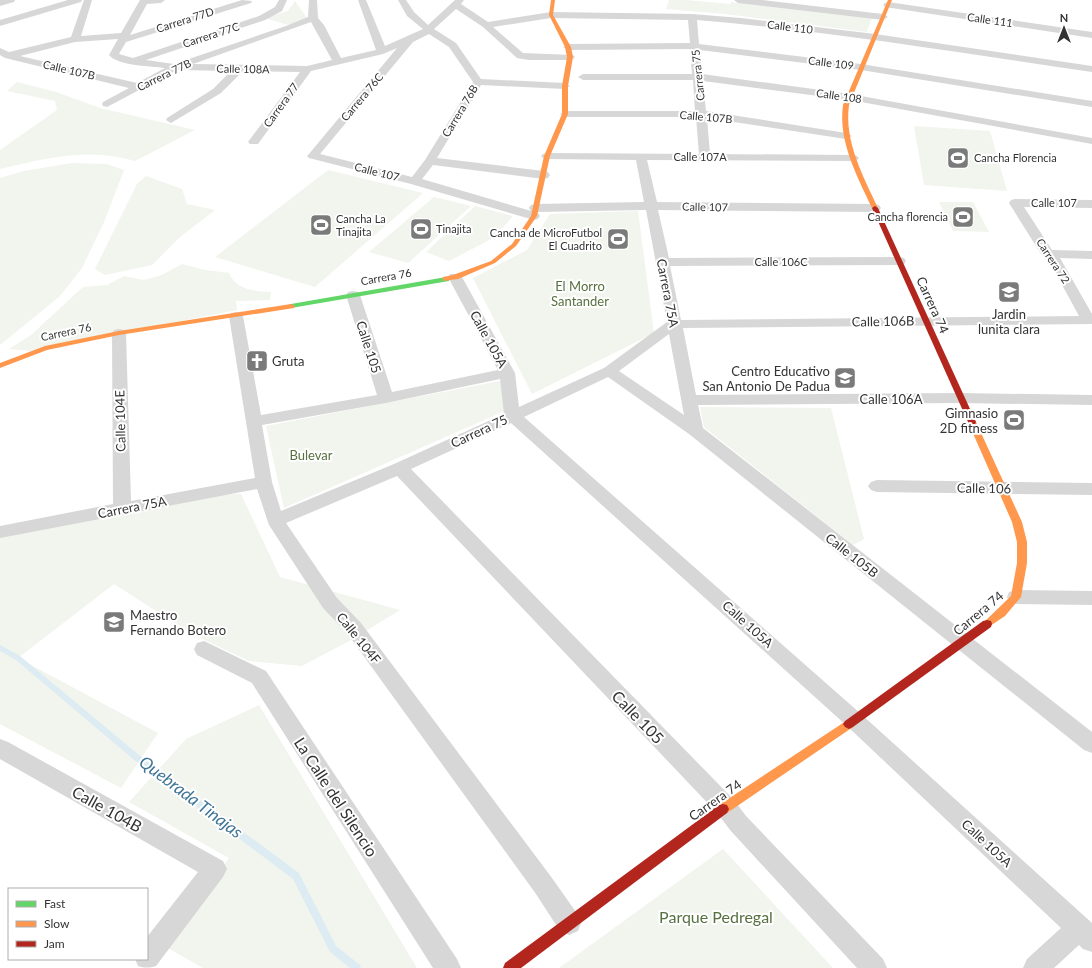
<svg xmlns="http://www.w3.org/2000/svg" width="1092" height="968" font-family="Lato,sans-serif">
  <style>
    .green { fill: #f1f5ed }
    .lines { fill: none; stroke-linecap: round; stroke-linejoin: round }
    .stream { fill: #ddebf3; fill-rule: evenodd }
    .street { fill: #d7d7d7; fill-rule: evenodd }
    .fast { fill: #63d668; fill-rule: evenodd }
    .slow { fill: #ff974d; fill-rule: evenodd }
    .jam { fill: #b3261e; fill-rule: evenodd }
    .labels { text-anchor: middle; stroke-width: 4; stroke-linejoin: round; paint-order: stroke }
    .far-street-label { font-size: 11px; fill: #333; stroke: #fff }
    .far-poi-label { font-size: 11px; fill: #333; stroke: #fff; text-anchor: start }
    .park-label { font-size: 13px; fill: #56703f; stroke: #fff }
    .street-label { font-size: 13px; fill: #333; stroke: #fff }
    .poi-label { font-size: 13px; fill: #333; stroke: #fff; text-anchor: start }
    .near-street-label { font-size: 16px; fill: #333; stroke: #fff }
    .near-park-label { font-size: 16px; fill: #56703f; stroke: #fff }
    .near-water-label { font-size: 17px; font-style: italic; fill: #3f7597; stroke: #fff }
  </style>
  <rect width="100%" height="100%" fill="#fff"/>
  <g class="green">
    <path d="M669 0H686L730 4 731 2 872 17 867 32 725 14 666 9Z"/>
    <path d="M295 1 307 18 291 26 265 18 288 11Z"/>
    <path d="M17 82 56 92 100 108 195 130 135 161C87 147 47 158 0 169V150L57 110 55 101 7 91Z"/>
    <path d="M914 126 990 131 1007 191 924 185Z"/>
    <path d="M72 163 107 164 124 170 104 222 82 268 60 296 0 345V178L24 171Z"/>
    <path d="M328 170 423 193 315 287 215 257Z"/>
    <path d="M146 176 182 189 187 204 215 210 180 237 152 265 105 275 95 269 137 184Z"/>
    <path d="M434 197 471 206 408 263 369 252Z"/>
    <path d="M939 202H973L989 232 953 231Z"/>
    <path d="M475 206 513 216 495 237 449 261 426 252Z"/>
    <path d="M638 211 654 333 532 394 473 278 527 250 550 214Z"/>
    <path d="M182 264 205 270 229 273C236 290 254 291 271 292L270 300 236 301 237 310 31 351 9 349 31 335 83 287 107 285 124 276 144 280 162 275Z"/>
    <path d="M500 381 507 410 284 508 266 426Z"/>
    <path d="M700 407 831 408 864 539 853 545 704 427Z"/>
    <path d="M241 494 280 577 400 610 351 640 302 666 249 661 192 634 114 584 18 658 158 733 121 788 0 724V536L53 526 154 497Z"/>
    <path d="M259 705 417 968H203L166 947 229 858 129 802 186 739Z"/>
    <path d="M723 849 833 968H559Z"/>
  </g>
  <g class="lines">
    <path class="stream" d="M0 645 20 656 139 755 299 873 336 946 360 965 361 968H350L330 952 293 879 133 759 16 660 0 651Z"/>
    <g class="street">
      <path d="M0 0H15L14 2 0 6Z"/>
      <path d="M68 0H82L81 2 0 26V20Z"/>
      <path d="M84 0H92L81 36 121 33 140 0H165L161 3 147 4 130 35 242 0 252 1 251 3 126 42 119 54 133 58 259 16 275 7 279 0H287L282 11 265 20 146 60 174 64 286 26 308 17 309 0H317L318 18 324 25 341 58 376 50 358 0H366L385 46 423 29 407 16 398 0H406L414 12 428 25 455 0H464L461 4 488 22 551 12 692 14 741 18 875 34 1092 66V72C961 53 829 31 697 20L699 44 861 64 1092 101V107L861 70 700 50 702 74 850 94 1092 138V144L850 100 703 81 706 111 846 133 852 136 846 139 707 118 710 154 853 155 857 156 859 158 857 160 853 161 647 160 657 202 875 204 879 205 881 208 879 211 875 212 658 210 669 258 899 257 904 258 906 261 904 264 899 265 670 266 681 320 1079 316 1049 261 1041 254 1009 203 1011 200 1015 199 1092 200V208L1024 207 1052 250 1092 251V259L1060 258 1092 314V324L683 328 696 395 960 393 1092 395V405L960 403 698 405 703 428 1092 732V753L1084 750 689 434 608 377 524 417 861 714 1092 923V952L1083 949 1079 945 1054 968H1023L1027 959 1061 928 847 726 511 423 411 469 734 800 746 816 883 959 887 968H857L730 830 718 814 397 476 286 523 337 598 361 623 552 878 578 915 581 923 578 931 569 935 560 931 536 894 347 633 323 608 269 525 257 489 0 538V526L113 504 112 333 114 330 119 329 124 330 126 333 131 501 255 478 229 316 231 313 236 312 241 313 243 316 261 415 377 395 346 295 348 292 353 291 358 292 360 295 392 392 498 370 448 277 450 274H460L462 277 515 373 519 407 604 368 667 322 646 210 535 212 531 211 529 208 531 205 535 204 644 202 636 160 547 159 543 158 541 156 543 154 547 153 699 154 696 117H565L560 114 565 111H695L693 80H583L578 77 583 74H692L690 49 568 50 563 47 568 44 690 43 688 20 551 18 493 27 523 53 573 55 575 57 573 59 570 60H529L517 58 483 27 456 9 434 29 456 43 481 79 565 83 570 86 565 89 481 85 437 158 544 171 548 172 550 175 548 178 544 179 433 165 422 179 538 213 540 216 538 219 534 220 411 184 309 158 307 156 309 154 397 48 383 54 311 71 258 144H250L248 142 300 72 243 71 221 93 171 123 166 120 167 118 213 89 231 71 177 70 107 107 103 106 102 104 103 102 129 88 5 58 0 55V48L9 52 71 37ZM311 22 332 60 307 66 193 64ZM429 34 449 47 473 82 425 160 412 177 320 154 413 42ZM118 39 109 55C118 66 151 66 165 68L137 83 20 56 75 42ZM669 334 684 415 619 371ZM500 379 504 414 394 464 281 511 272 482 262 425 386 403Z"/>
      <path d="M734 0H761L883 14 888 17 883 20 738 3Z"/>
      <path d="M888 2 1092 32V38L885 7 883 5 885 3Z"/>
      <path d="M877 480 1092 483V495L877 492 871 490 868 486 871 482Z"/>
      <path d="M1016 590 1092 591V605L1016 604 1009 602 1007 597 1009 592Z"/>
      <path d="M204 641 266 671 457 959 461 968H433L252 683 197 655 194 649 197 643Z"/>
      <path d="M0 739 8 742 223 861 227 869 223 877 156 966C149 968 145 968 138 966L135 959H147V937L198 872 0 759Z"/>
    </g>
    <path class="fast" d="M446 277H449V281L291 308 287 306 291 304Z"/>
    <g class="slow">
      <path d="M551 0H555L553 15 571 47 573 57 568 86V114L550 156 537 216 516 246 495 263 458 279 443 281V277L453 275 491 261 512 244 531 216 544 156 562 114V86L567 57 565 47 549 15Z"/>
      <path d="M888 0H892L849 105C844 141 863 176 878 208L875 210 872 208C857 176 838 141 843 105Z"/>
      <path d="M291 304 295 306 294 308 119 335 47 350 0 368V363L45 346 119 331Z"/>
      <path d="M972 419 976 422 1022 522 1027 542V563L1021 597 1005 616 987 628 983 627 982 624 1011 596 1017 563V542L1012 522 968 422Z"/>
      <path d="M849 719 853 721 855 724 853 727 727 813 723 814 719 813 717 809 719 805Z"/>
    </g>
    <g class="jam">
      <path d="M875 206 878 208 976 422 975 424 972 425 968 422 872 208Z"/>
      <path d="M987 620 991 621 992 624 991 627 853 727 849 729 845 727 843 724 845 721 983 621Z"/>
      <path d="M723 804 727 805 729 809 727 813 521 968H503L505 963 719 805Z"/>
    </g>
  </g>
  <defs>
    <g id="stadium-square" transform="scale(1.15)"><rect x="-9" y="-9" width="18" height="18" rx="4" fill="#7a7a7a" stroke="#fff"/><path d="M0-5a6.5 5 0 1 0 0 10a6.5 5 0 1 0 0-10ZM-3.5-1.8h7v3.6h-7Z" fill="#fff"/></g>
    <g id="school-square" transform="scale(1.15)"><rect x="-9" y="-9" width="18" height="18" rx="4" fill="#7a7a7a" stroke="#fff"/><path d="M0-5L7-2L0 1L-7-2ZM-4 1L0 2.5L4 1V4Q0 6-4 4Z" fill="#fff"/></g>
    <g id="church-square" transform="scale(1.15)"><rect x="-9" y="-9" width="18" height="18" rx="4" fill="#7a7a7a" stroke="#fff"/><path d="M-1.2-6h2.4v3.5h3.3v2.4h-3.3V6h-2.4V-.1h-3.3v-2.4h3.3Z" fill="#fff"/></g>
  </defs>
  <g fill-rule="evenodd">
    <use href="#stadium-square" x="958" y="158"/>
    <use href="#stadium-square" x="963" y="217"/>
    <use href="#stadium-square" x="321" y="225"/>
    <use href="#stadium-square" x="421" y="229"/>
    <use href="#stadium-square" x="618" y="239"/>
    <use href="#school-square" x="1009" y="292"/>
    <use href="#church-square" x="257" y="361"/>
    <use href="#school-square" x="845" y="378"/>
    <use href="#stadium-square" x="1014" y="420"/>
    <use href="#school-square" x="114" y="622"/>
  </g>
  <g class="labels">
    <g class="far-street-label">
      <text transform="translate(185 20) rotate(-18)" y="4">Carrera 77D</text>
      <text transform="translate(990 20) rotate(8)" y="4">Calle 111</text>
      <text transform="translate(790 27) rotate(7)" y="4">Calle 110</text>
      <text transform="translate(211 35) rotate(-18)" y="4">Carrera 77C</text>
      <text transform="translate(831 63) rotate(7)" y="4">Calle 109</text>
      <text transform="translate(243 69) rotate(1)" y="4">Calle 108A</text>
      <text transform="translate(69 70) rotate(13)" y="4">Calle 107B</text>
      <text transform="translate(164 75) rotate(-26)" y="4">Carrera 77B</text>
      <text transform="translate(698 75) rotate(-96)" y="4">Carrera 75</text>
      <text transform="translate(839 96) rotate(8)" y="4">Calle 108</text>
      <text transform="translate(362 97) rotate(-50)" y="4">Carrera 76C</text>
      <text transform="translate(281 105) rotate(-54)" y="4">Carrera 77</text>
      <text transform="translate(460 111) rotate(-59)" y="4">Carrera 76B</text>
      <text transform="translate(706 117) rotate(5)" y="4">Calle 107B</text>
      <text x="700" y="161">Calle 107A</text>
      <text transform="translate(377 172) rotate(14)" y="4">Calle 107</text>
      <text x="1054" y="207">Calle 107</text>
      <text transform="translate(705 207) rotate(1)" y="4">Calle 107</text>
      <text transform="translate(1053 261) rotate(57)" y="4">Carrera 72</text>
      <text x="781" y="266">Calle 106C</text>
      <text transform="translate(386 277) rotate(-10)" y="4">Carrera 76</text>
      <text transform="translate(66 332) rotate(-12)" y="4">Carrera 76</text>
    </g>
    <g class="far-poi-label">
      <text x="974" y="162">Cancha Florencia</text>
      <text x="948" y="221" text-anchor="end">Cancha florencia</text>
      <text x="336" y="223">Cancha La<tspan x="336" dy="13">Tinajita</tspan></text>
      <text x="436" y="233">Tinajita</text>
      <text x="602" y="237" text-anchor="end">Cancha de MicroFutbol<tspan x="602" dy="13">El Cuadrito</tspan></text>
    </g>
    <g class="park-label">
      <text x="580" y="291">El Morro<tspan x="580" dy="15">Santander</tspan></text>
      <text x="311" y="460">Bulevar</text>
    </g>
    <g class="street-label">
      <text transform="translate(668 293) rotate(79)" y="5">Carrera 75A</text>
      <text transform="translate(933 305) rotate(66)" y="5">Carrera 74</text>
      <text transform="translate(883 321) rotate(-1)" y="5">Calle 106B</text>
      <text transform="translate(489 339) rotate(61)" y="5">Calle 105A</text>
      <text transform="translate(369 347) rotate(72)" y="5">Calle 105</text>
      <text x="891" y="404">Calle 106A</text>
      <text transform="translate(120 421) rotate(-91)" y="5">Calle 104E</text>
      <text transform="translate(479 431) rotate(-25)" y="5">Carrera 75</text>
      <text transform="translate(984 488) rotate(1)" y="5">Calle 106</text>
      <text transform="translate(132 507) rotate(-11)" y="5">Carrera 75A</text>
      <text transform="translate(852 555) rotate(38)" y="5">Calle 105B</text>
      <text transform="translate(978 613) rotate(-40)" y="5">Carrera 74</text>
      <text transform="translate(748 624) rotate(42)" y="5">Calle 105A</text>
      <text transform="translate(359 638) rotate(51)" y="5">Calle 104F</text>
      <text transform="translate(715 800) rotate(-35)" y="5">Carrera 74</text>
      <text transform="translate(987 843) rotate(43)" y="5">Calle 105A</text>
    </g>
    <g class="poi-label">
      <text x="1009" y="319" text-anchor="middle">Jardin<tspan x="1009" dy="15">lunita clara</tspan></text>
      <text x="272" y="366">Gruta</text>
      <text x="830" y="376" text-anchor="end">Centro Educativo<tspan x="830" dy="15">San Antonio De Padua</tspan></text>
      <text x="998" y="418" text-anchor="end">Gimnasio<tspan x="998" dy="15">2D fitness</tspan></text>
      <text x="130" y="620">Maestro<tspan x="130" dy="15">Fernando Botero</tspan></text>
    </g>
    <g class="near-street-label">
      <text transform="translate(638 717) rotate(46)" y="6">Calle 105</text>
      <text transform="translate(336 797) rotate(57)" y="6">La Calle del Silencio</text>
      <text transform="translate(107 809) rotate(29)" y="6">Calle 104B</text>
    </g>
    <g class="near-park-label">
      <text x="716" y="923">Parque Pedregal</text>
    </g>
    <g class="near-water-label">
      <text transform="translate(191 797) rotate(37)" y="6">Quebrada Tinajas</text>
    </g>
  </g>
  <rect x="8" y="888" width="140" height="72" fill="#ffffff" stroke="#adadad"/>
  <rect x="16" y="901" width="20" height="6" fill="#63d668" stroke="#adadad"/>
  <text x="44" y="908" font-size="12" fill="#333333">Fast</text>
  <rect x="16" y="921" width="20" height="6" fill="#ff974d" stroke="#adadad"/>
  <text x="44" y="928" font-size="12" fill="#333333">Slow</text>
  <rect x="16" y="941" width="20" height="6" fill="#b3261e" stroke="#adadad"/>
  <text x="44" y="948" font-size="12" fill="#333333">Jam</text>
  <g transform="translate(1064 28)" stroke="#ffffff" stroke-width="3" paint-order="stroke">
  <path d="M0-3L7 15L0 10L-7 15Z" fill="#333333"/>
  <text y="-6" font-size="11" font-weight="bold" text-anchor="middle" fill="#333333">N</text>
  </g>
</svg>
